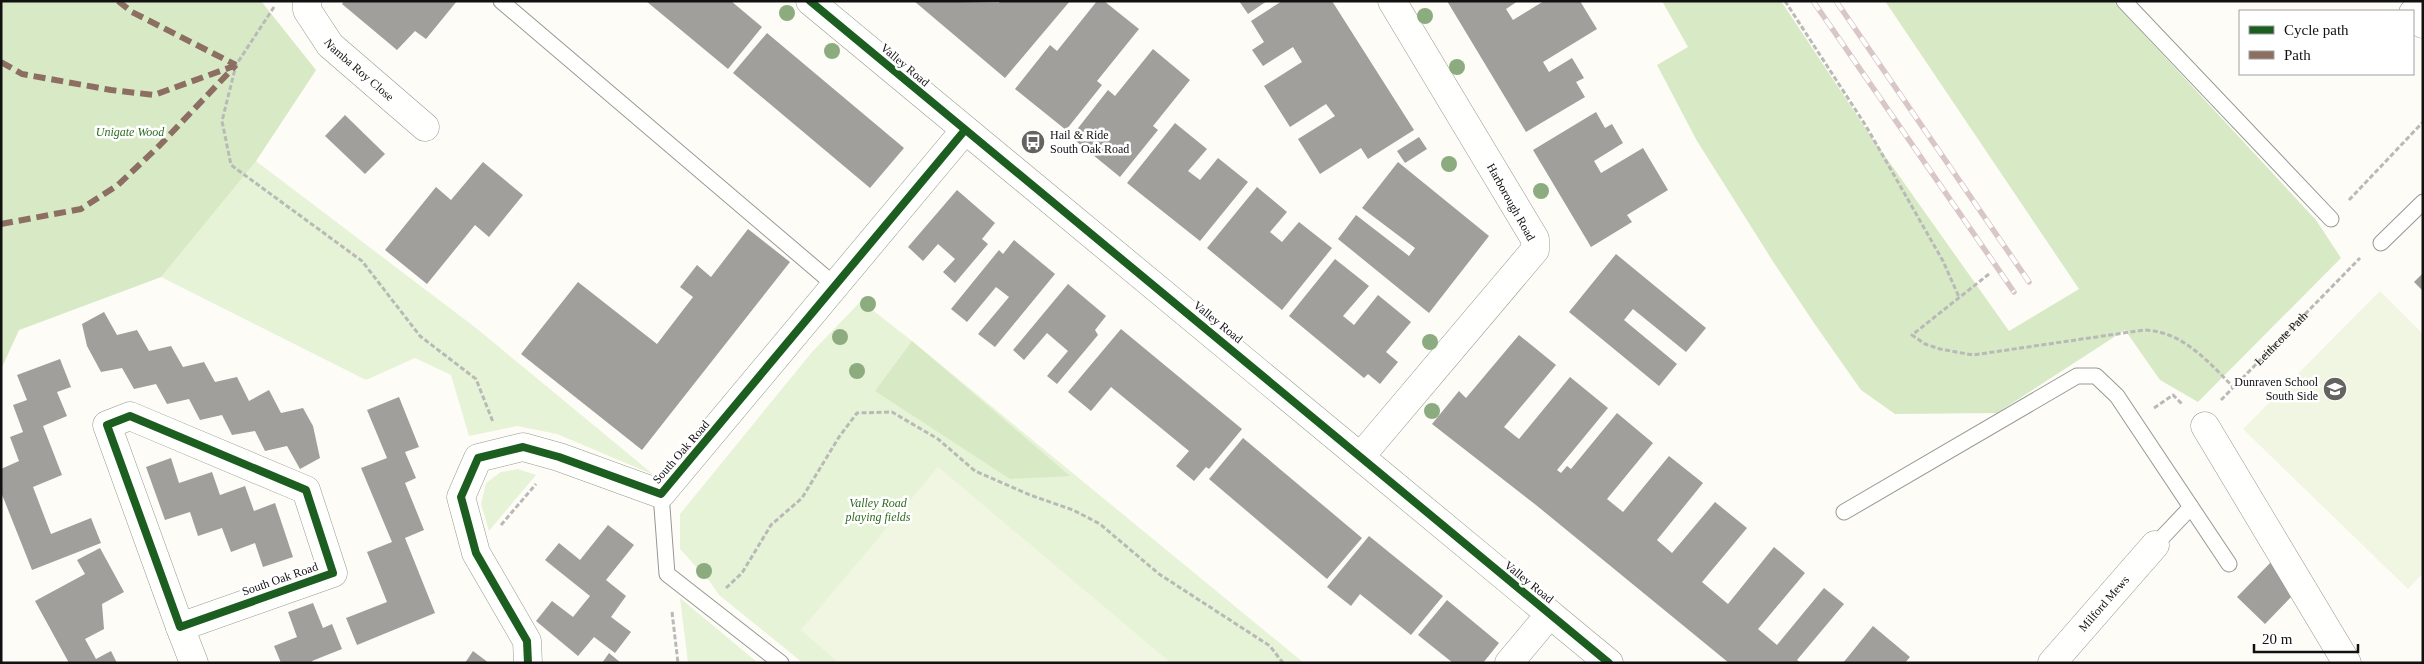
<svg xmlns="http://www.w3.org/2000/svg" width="2424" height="664" font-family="'Times New Roman',serif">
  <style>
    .green { fill: #e7f3d7 }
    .forest { fill: #d8eac5 }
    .pitch { fill: #f0f6e1 }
    .building { fill: #a19f9c }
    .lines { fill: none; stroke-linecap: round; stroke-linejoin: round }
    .service-casing { stroke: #979795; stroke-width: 17 }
    .minor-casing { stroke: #979795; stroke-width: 29 }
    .path { stroke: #b9b9b8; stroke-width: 3; stroke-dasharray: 5 2.5; stroke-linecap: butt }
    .service { stroke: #fffffe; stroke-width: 15 }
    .minor { stroke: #fffffe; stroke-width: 28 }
    .rail-casing { stroke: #d9c6c7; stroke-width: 5.5 }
    .rail { stroke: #fff; stroke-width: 4; stroke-dasharray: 11; stroke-linecap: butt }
    .quiet { stroke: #8d6e63; stroke-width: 6; stroke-dasharray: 12 6; stroke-linecap: butt }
    .cycleway-casing { stroke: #fff; stroke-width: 11 }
    .cycleway { stroke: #1b5e20; stroke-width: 8 }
    .tree { fill: #8cac80 }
    .labels { text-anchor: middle; stroke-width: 5; stroke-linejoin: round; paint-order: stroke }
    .street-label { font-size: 12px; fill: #111; stroke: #fff }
    .park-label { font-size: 12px; font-style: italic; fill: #2f6b1f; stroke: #fff }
    .poi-label { font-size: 12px; fill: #111; stroke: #fff; text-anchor: start }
  </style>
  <rect width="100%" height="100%" fill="#fdfcf7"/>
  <g class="green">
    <path d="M1 1 316 70 256 161 476 328 654 475 557 434 517 426 469 436 451 375 415 358 366 380 161 277 19 330 1 369Z"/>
    <path d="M861 301 912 341 1304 663H803L719 595 711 583 680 549V514L812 352Z"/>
    <path d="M518 469 536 475 489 531 481 504 486 483 501 472Z"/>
    <path d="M680 598 758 663H688Z"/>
  </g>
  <g class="forest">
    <path d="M1 1H261L316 70 256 161 161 277 19 330 1 369Z"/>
    <path d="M1662 1H1781L1868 132 2009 331 2079 289 1885 1H2113L2316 220 2341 258 2198 402 2160 380 2125 330 1997 413 1895 414 1861 390 1814 323 1774 263 1697 141 1657 65 1688 47Z"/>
    <path d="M912 341 1070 476 1010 479 875 391Z"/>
  </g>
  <g class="pitch">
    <path d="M2380 291 2423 334V573L2408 589 2243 429Z"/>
    <path d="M938 467 1171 663H839L801 630Z"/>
  </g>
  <g class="building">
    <path d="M344 1H457L426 39 415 31 397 50 342 4Z"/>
    <path d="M646 1H731L762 27 728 69Z"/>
    <path d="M914 1 999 3 1000 1H1070L1005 78Z"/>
    <path d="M1097 1H1104L1139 29 1097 81 1102 85 1066 130 1015 89 1050 45 1057 51Z"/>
    <path d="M1239 1H1267L1248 14Z"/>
    <path d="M1282 1H1332L1414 130 1368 159 1361 148 1320 174 1298 139 1335 116 1326 104 1290 127 1264 86 1302 62 1293 47 1263 66 1252 50 1264 42 1251 21Z"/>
    <path d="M1447 1H1518L1506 9 1513 20 1544 1H1580L1597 29 1543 62 1549 72 1572 58 1584 78 1576 82 1585 97 1526 132Z"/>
    <path d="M767 33 904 148 870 188 733 73Z"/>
    <path d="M1153 49 1190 80 1153 126 1158 130 1120 177 1071 137 1108 90 1115 96Z"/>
    <path d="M1596 112 1605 128 1612 124 1623 143 1594 161 1601 173 1643 148 1668 190 1627 215 1632 222 1591 247 1533 150Z"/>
    <path d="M345 115 385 154 365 174 325 136Z"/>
    <path d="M1175 123 1207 149 1188 171 1200 180 1218 158 1248 182 1200 241 1127 183Z"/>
    <path d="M1419 137 1427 149 1405 163 1397 151Z"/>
    <path d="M483 162 523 195 489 237 475 225 427 284 385 250 436 187 451 200Z"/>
    <path d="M1398 162 1489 236 1429 313 1338 239 1356 215 1409 256 1415 248 1362 208Z"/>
    <path d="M1257 187 1287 212 1270 232 1282 242 1299 222 1332 248 1282 310 1207 248Z"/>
    <path d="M957 190 995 223 982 239 988 244 955 283 943 272 955 259 938 244 923 261 908 247Z"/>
    <path d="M748 229 790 262 642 450 521 354 578 282 657 344 693 297 680 287 697 265 711 277Z"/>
    <path d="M1014 240 1055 274 995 347 978 334 1009 297 996 287 967 322 951 309 999 250 1003 254Z"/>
    <path d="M1616 254 1706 328 1686 352 1633 309 1624 320 1677 364 1659 386 1569 312Z"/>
    <path d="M1335 259 1369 286 1343 316 1354 325 1378 295 1411 322 1386 352 1398 362 1380 384 1368 374 1364 378 1289 316Z"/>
    <path d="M2423 273V291L2414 282Z"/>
    <path d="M1068 284 1106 316 1095 330 1098 335 1057 384 1047 376 1068 351 1047 333 1024 360 1013 350Z"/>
    <path d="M104 312 117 335 137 330 149 351 171 346 183 367 204 362 215 382 237 377 249 401 269 390 281 413 303 408 313 426 320 458 300 469 287 446 265 451 255 431 232 435 222 415 200 420 189 399 167 404 156 384 134 389 122 368 101 372 87 346 82 324Z"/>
    <path d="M1121 329 1242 429 1209 469 1206 467 1194 481 1176 466 1189 451 1111 387 1091 411 1068 392Z"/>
    <path d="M1519 335 1556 365 1504 427 1519 439 1570 377 1608 408 1557 470 1561 473 1567 466 1571 469 1617 413 1653 443 1607 499 1623 512 1669 456 1703 483 1657 540 1672 553 1715 502 1747 528 1702 582 1728 604 1774 547 1805 573 1758 629 1777 645 1824 588 1844 604 1797 660 1801 663H1729L1536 505 1432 424 1459 391 1466 398Z"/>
    <path d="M60 359 71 387 57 392 67 416 43 426 62 475 33 487 51 534 91 518 101 543 32 570 1 492V469L19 461 10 437 23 432 13 405 27 400 17 375Z"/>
    <path d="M399 397 419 447 405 452 416 478 405 483 424 530 405 538 435 613 357 645 346 618 387 602 367 552 392 542 361 468 387 458 367 410Z"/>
    <path d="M1243 438 1362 538 1327 579 1209 479Z"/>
    <path d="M171 458 179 483 212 472 220 495 245 486 254 511 275 503 293 557 263 567 255 543 231 552 222 528 198 536 190 512 165 520 146 467Z"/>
    <path d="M608 525 634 545 606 580 626 596 611 617 631 632 615 653 594 637 578 656 536 621 552 601 573 617 590 596 545 560 559 543 580 560Z"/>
    <path d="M1369 536 1443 596 1411 635 1360 594 1351 606 1327 587Z"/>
    <path d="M100 548 124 592 102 604 104 629 85 639 96 659 111 651 117 663H69L35 601 85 574 77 560Z"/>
    <path d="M2272 561 2293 595 2265 624 2237 597Z"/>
    <path d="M1447 600 1499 643 1483 663H1453L1418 635Z"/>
    <path d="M313 603 323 628 332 624 342 649 312 661 313 663H281L274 646 297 637 288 612Z"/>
    <path d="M1873 626 1910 657 1905 663H1843Z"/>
    <path d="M473 651 489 663H465Z"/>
    <path d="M609 653 621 663H602Z"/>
  </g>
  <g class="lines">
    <g class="service-casing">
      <g id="service">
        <path d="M501 1 837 287"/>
        <path d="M2124 1 2331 219"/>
        <path d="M2381 243 2423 202"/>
        <path d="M661 494 667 574 781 663"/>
        <path d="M1844 512 2077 376H2096L2117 396 2229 564"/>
        <path d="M2155 545 2191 507"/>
      </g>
    </g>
    <g class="minor-casing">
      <g id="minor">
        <path id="s2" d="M307 1V10L330 45 425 127"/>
        <path d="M810 1 1609 663"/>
        <path d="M2413 13 2423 24"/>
        <path d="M130 416 306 490 333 573 180 627 107 425Z"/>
        <path d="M2205 426 2347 663"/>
        <path d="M1361 456 1535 250V239L1392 1"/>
        <path d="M180 627 194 663"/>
        <path d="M528 663 527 641 476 553 461 497 478 458 523 447 559 457 661 494 965 130"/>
        <path d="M1509 663 1550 614"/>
        <path id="s3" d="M2052 663 2155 545"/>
      </g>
    </g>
    <g class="path">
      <path d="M1785 1 1866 126 1943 261 1959 297"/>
      <path d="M274 7 236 65 222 121 231 165 362 261 420 336 476 379 493 422"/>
      <path d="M2349 200 2423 122"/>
      <path d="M1989 274 1912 335 1925 344 1940 349 1973 355 2144 330C2182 331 2209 362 2233 387"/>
      <path id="s1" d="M2221 400 2360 258"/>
      <path d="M2154 408 2173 395 2182 404"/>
      <path d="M501 525 536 484"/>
      <path d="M726 588 742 573 771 525 802 498 839 437 857 413 892 412 938 439 975 471 1030 495 1073 510 1100 524 1159 574 1270 646 1283 663"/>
      <path d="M672 612 678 663"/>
    </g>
    <use href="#service" class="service"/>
    <use href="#minor" class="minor"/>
    <g class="rail-casing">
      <g id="rail">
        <path d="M1813 1 2014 292"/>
        <path d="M1836 1 2029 282"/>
      </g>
    </g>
    <use href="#rail" class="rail"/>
    <g class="quiet">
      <path d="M118 1 132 12 236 65"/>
      <path d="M1 62 22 74 111 90 154 95 234 66"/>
      <path d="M1 224 81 209 118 185 160 145 236 65"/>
    </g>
    <g class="cycleway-casing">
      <g id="cycleway">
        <path d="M810 1 1609 663"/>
        <path d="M130 416 306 490 333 573 180 627 107 425Z"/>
        <path d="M528 663 527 641 476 553 461 497 478 458 523 447 559 457 661 494 965 130"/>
      </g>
    </g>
    <use href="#cycleway" class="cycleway"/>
  </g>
  <g class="tree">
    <circle cx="787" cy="13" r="8"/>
    <circle cx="1425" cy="16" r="8"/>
    <circle cx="832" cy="51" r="8"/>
    <circle cx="1457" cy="67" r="8"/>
    <circle cx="1449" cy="164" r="8"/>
    <circle cx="1541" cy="191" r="8"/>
    <circle cx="868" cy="304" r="8"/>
    <circle cx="840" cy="337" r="8"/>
    <circle cx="1430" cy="342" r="8"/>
    <circle cx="857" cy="371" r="8"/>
    <circle cx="1432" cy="411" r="8"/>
    <circle cx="704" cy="571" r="8"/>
  </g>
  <defs>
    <g id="bus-disc" transform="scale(1.25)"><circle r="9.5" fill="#646362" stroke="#fff"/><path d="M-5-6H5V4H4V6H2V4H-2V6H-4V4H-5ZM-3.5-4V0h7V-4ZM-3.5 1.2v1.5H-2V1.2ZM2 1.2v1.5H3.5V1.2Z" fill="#fff"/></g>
    <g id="school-disc" transform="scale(1.25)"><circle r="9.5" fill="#646362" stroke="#fff"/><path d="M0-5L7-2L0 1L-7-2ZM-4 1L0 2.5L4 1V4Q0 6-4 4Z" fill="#fff"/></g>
  </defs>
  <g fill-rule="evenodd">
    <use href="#bus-disc" x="1033" y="142"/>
    <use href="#school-disc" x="2335" y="389"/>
  </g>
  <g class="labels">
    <g class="street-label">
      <text transform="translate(905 65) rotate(40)" y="4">Valley Road</text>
      <text dy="4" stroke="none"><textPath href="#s2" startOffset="89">Namba Roy Close</textPath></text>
      <text transform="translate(1511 202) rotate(61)" y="4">Harborough Road</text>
      <text transform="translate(1218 322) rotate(39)" y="4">Valley Road</text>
      <text dy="4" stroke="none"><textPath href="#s1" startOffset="86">Leithcote Path</textPath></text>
      <text transform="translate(681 452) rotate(-49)" y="4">South Oak Road</text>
      <text transform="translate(280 579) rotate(-19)" y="4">South Oak Road</text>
      <text transform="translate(1529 582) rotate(39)" y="4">Valley Road</text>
      <text dy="4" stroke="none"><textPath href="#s3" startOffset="79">Milford Mews</textPath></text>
    </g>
    <g class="park-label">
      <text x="130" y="136">Unigate Wood</text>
      <text x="878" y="507">Valley Road<tspan x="878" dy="14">playing fields</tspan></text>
    </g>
    <g class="poi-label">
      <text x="1050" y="139">Hail &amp; Ride<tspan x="1050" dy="14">South Oak Road</tspan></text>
      <text x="2318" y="386" text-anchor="end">Dunraven School<tspan x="2318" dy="14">South Side</tspan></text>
    </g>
  </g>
  <rect width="2424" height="664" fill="none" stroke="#111111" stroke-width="5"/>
  <rect x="2239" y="10" width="175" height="65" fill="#ffffff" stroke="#a0a0a0"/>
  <rect x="2249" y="26" width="25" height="8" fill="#1b5e20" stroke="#a0a0a0"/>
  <text x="2284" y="35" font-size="15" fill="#111111">Cycle path</text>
  <rect x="2249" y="51" width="25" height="8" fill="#8d6e63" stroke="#a0a0a0"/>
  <text x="2284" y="60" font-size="15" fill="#111111">Path</text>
  <path d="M2254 644v8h104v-8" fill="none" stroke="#111111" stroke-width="2.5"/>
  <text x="2262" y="644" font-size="15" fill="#111111" stroke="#ffffff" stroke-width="4" paint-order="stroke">20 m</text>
</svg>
